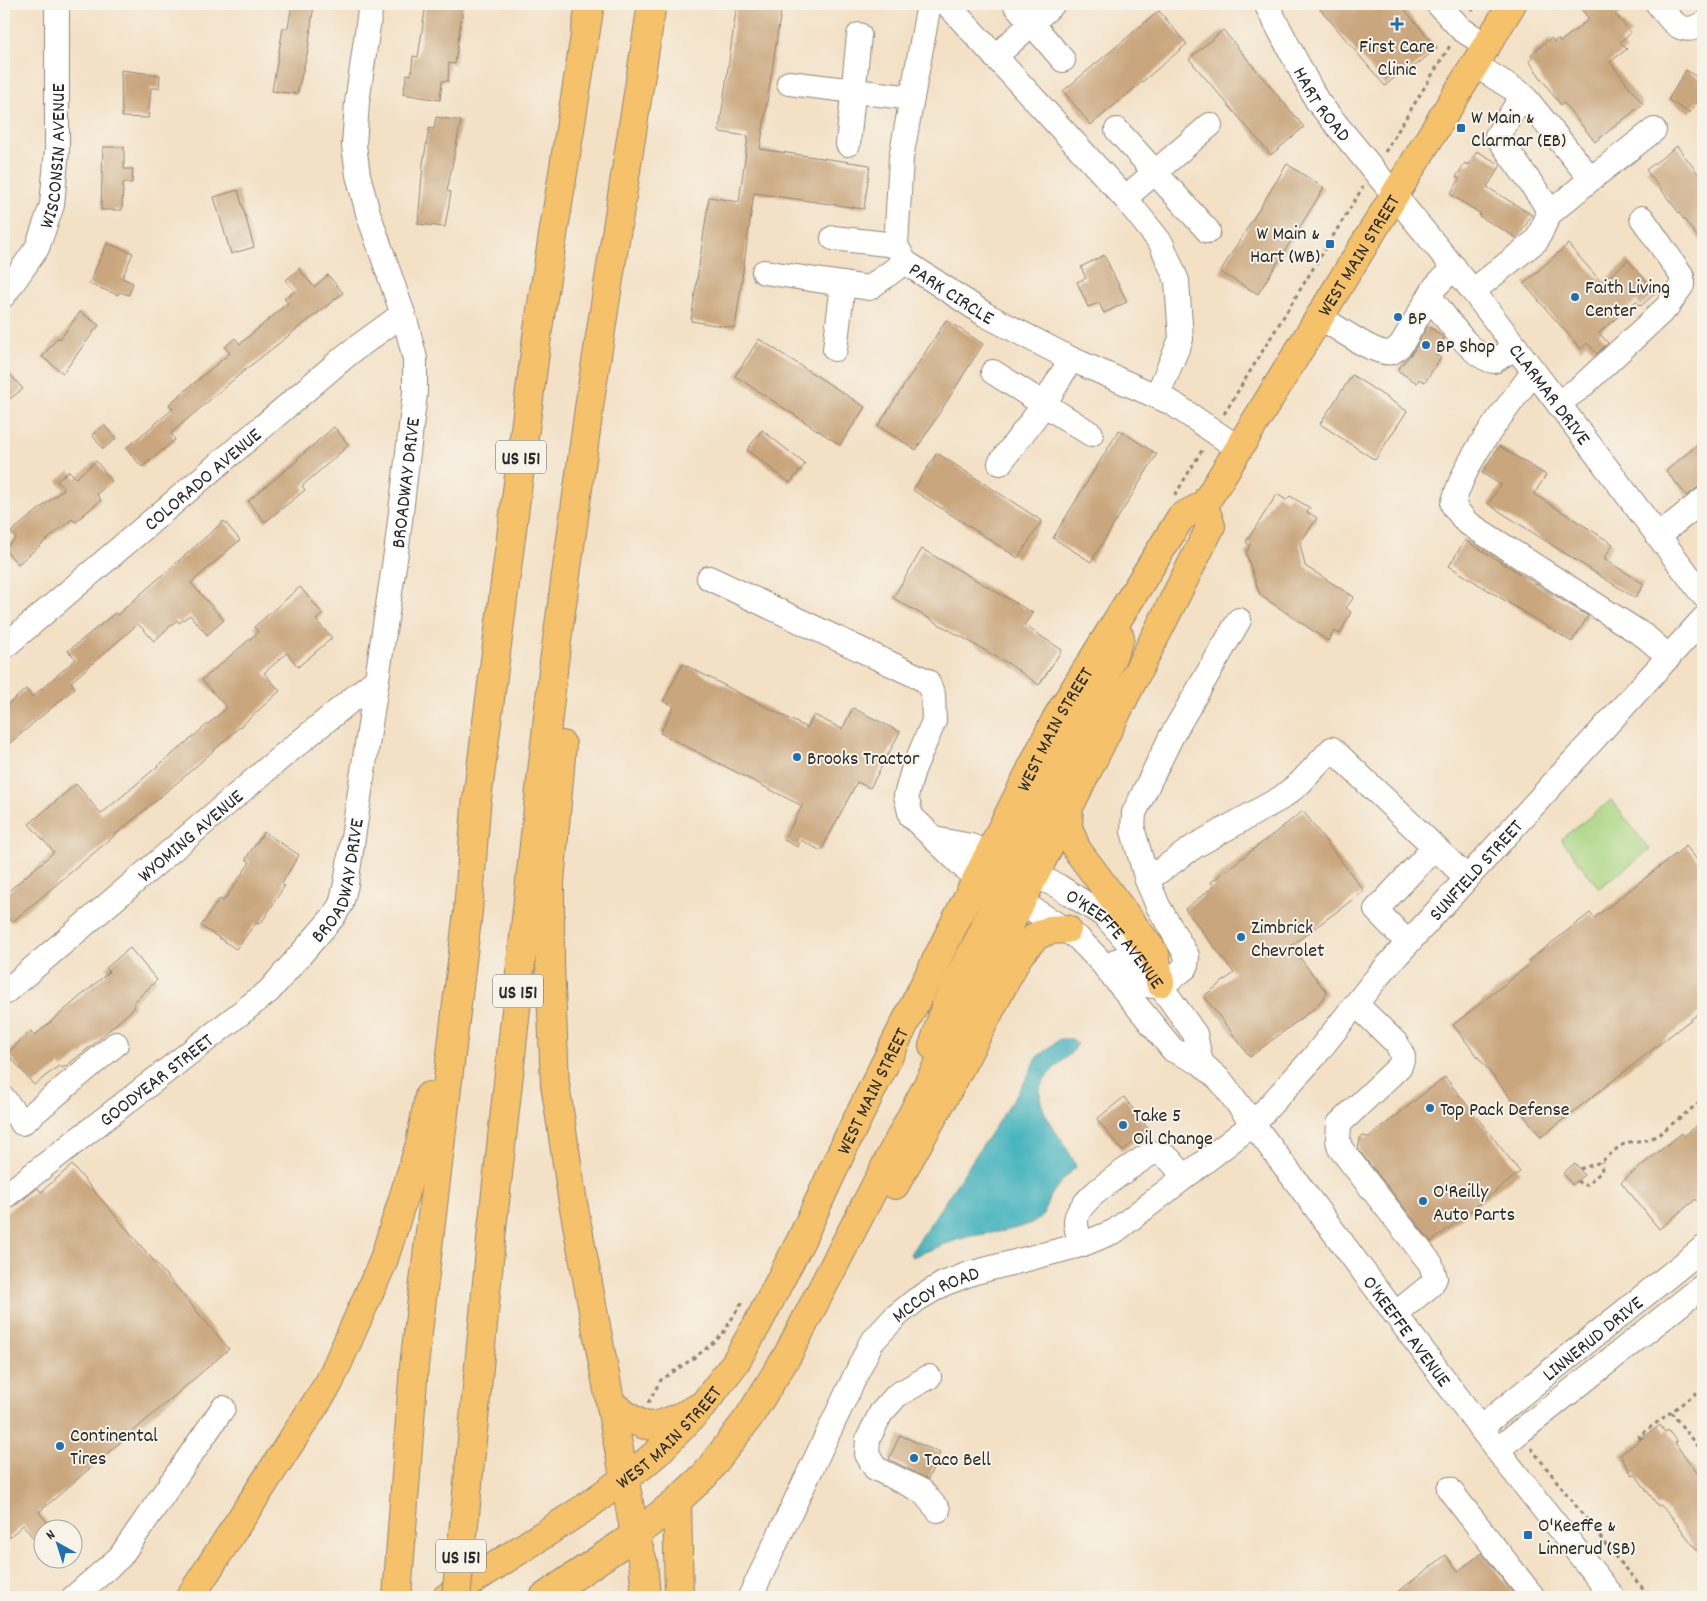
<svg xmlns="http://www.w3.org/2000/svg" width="1707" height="1601" font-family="Dekko,sans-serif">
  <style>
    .green { fill: #a9d582; stroke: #6a8056 }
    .water { fill: #44b3be; stroke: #386f74 }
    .building { fill: #c9a67d }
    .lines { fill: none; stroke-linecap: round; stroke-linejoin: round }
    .minor-casing { stroke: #8f8678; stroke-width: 26 }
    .major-casing { stroke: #8f8678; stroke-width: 30 }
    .highway-casing { stroke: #8f8678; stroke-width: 30 }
    .path { stroke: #8f8678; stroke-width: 3; stroke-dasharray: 4 4; stroke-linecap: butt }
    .minor { stroke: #fff; stroke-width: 24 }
    .major { stroke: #f5c16b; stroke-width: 28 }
    .highway { stroke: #f5c16b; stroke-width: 28 }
    .highway-bridge-casing { stroke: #8f8678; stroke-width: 30; stroke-linecap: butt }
    .highway-bridge { stroke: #f5c16b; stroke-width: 28 }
    .poi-dot { fill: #1f6fb2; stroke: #f7f3e8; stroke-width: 2 }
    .labels { text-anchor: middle; stroke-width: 4; stroke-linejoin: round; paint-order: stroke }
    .shield { fill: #f7f3e8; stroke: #686764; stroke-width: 1 }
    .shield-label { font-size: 19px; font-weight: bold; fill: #2b2b2b }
    .poi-label { font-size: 20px; fill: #2b2b2b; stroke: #f7f3e8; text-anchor: start }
    .street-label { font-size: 20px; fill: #2b2b2b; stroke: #f7f3e8 }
  </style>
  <rect width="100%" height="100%" fill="#f7f3e8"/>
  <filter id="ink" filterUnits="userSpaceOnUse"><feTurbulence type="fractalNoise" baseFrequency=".02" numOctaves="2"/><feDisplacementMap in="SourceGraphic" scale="10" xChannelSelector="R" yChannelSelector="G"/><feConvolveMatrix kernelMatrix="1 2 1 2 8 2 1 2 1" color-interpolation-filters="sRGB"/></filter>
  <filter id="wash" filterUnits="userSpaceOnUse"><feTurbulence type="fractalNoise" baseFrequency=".0096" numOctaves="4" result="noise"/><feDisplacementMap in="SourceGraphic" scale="20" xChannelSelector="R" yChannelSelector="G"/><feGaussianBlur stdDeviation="1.12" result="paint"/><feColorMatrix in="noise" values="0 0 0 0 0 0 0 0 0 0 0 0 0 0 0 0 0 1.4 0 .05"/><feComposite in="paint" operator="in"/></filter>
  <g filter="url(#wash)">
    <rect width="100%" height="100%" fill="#f3e0c5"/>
    <path class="green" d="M1611 800 1650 850 1599 888 1561 839Z"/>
    <path class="water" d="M1060 1039H1072L1077 1044 1074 1050C1065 1059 1054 1067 1046 1077 1024 1103 1069 1143 1076 1167 1062 1181 1047 1194 1044 1215 1025 1231 992 1232 967 1237 948 1242 931 1250 912 1257L910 1254 1024 1083 1038 1056Z"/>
    <g id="blocks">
      <g class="building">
        <path d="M292 4H314L308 50 297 94 272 91 283 28H288Z"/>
        <path d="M426 4 463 5 455 64 449 63 448 81H442L440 100 403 94 407 74 411 75 413 56 418 57Z"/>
        <path d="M737 4H782L760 149 870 165 864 209 754 193 735 328 691 321 709 197 739 202 748 136 719 132Z"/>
        <path d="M1316 4H1400L1437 48 1403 76 1401 72 1385 86Z"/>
        <path d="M1577 4H1629L1615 14 1631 33 1620 42 1627 49 1610 62 1643 104 1595 142 1564 103 1561 105 1553 95 1529 61 1533 58 1531 54 1551 38 1554 42 1558 39 1560 42 1589 19Z"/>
        <path d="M1159 11 1187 44 1091 125 1063 91Z"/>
        <path d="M1223 30 1304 127 1271 155 1189 59Z"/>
        <path d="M121 70 160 75 159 88H151L148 118 122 117Z"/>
        <path d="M1686 70 1703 81V92L1690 113 1668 100Z"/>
        <path d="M436 117 461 121 447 191 451 192 445 227 418 224 423 164 429 128 434 129Z"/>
        <path d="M1677 146 1703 180V244L1646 170Z"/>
        <path d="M103 147H124V169H133L132 183H123L122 210H101Z"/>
        <path d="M1477 151 1501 165 1487 187 1532 215 1517 238 1479 216 1481 214 1450 194 1460 179 1456 177 1465 163 1469 165Z"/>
        <path d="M1287 164 1324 188 1258 294 1220 272Z"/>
        <path d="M238 190 254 247 231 254 214 197Z"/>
        <path d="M107 243 133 253 122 278 133 283 129 295 119 292 118 295 89 284Z"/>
        <path d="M1568 244 1602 283 1628 260 1656 292 1641 306 1636 301 1599 333 1608 343 1597 354 1587 343 1581 349 1524 284Z"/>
        <path d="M1104 255 1127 302 1104 313 1099 303 1088 307 1077 282 1086 278 1081 267Z"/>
        <path d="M299 269 314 287 328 275 343 293 245 370 171 433 175 440 142 467 126 448 173 409 169 404 230 353 225 347 235 338 240 344 288 303 284 299 295 291 286 280Z"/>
        <path d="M80 312 99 325 63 373 42 357 58 337 60 339Z"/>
        <path d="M946 320 983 344 916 450 878 426Z"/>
        <path d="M1428 326 1444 338 1435 354 1441 358 1425 382 1419 379 1417 383 1397 370 1413 352Z"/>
        <path d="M759 339 865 407 840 445 735 376Z"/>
        <path d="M4 367 23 389 4 403Z"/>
        <path d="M1352 375 1407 411 1375 460 1320 424Z"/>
        <path d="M104 425 116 439 103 449 92 435Z"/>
        <path d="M334 427 349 445 302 486 305 490 265 522 248 501 298 460 297 459Z"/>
        <path d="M762 430 805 464 790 483 747 450Z"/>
        <path d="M1119 430 1157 454 1091 562 1053 538Z"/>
        <path d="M1703 440V483L1687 496 1666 471Z"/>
        <path d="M1499 446 1546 475 1534 494 1613 544 1604 559 1644 584 1635 598 1488 504 1501 485 1482 473Z"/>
        <path d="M937 453 1042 521 1018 558 913 490Z"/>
        <path d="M96 461 112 481 97 494 101 500 75 522 72 519 18 564 4 549 16 538 11 532 64 489 57 481 69 471 76 478Z"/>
        <path d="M1277 494 1286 500 1290 496 1310 508 1307 512 1317 518 1300 543 1305 566 1354 597 1346 608 1351 612 1340 634 1334 631 1328 641 1260 595 1246 553 1250 545 1246 542Z"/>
        <path d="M224 521 240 540 191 583 224 620 207 635 190 615 179 623 177 620 154 641 138 624 71 682 75 688 4 748V708L26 689 32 697 76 659 68 651 115 613 117 615Z"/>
        <path d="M1465 540 1588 616 1572 642 1449 566Z"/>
        <path d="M922 549 1033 613 1024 625 1062 650 1039 685 1009 664 893 598Z"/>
        <path d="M300 587 323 614 316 620 332 638 298 667 287 653 264 673 280 691 185 776 12 922 4 913V895L54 852 29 824 76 784 101 814 227 708 202 680 258 632 254 627Z"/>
        <path d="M683 664 807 728 814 715 842 729 853 708 900 732 870 788 857 782 821 851 801 840 798 847 784 840 802 806 660 733 674 706 663 701Z"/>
        <path d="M1303 811 1364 891 1291 946 1327 993 1316 1007 1250 1057 1204 996 1234 973 1185 909 1214 886 1211 882Z"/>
        <path d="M264 832 299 855 282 883 284 885 283 888 262 922 258 924 256 923 236 949 201 926 219 899 223 901 232 889 250 862 246 859 248 855Z"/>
        <path d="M1686 846 1703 867V1010L1541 1137 1453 1025 1530 964 1528 961 1590 913 1594 918Z"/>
        <path d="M130 948 157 980 134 1002V1008L90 1047 66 1066 62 1068 60 1065 34 1085 7 1053 31 1031 34 1036 109 972 106 968Z"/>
        <path d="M1445 1077 1520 1172 1431 1242 1358 1149 1361 1136 1369 1137Z"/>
        <path d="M1124 1097 1149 1130 1122 1151 1097 1119Z"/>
        <path d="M1703 1121V1209L1696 1199 1659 1229 1621 1182 1682 1133 1684 1136Z"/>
        <path d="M1575 1163 1584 1175 1572 1185 1563 1173Z"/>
        <path d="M72 1165 229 1349 39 1512 52 1528H42V1549L23 1525 4 1542V1214L38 1188 41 1192Z"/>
        <path d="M1660 1425 1665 1432 1668 1430 1677 1442 1675 1443 1698 1474 1703 1469V1558L1668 1512 1660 1505 1658 1506 1635 1474 1632 1475 1620 1455Z"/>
        <path d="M900 1435 940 1453 928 1479 889 1459Z"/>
        <path d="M1482 1553 1516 1597H1391L1446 1555 1458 1571Z"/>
      </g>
    </g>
  </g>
  <g filter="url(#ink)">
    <use href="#blocks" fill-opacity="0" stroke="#8f8678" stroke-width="1"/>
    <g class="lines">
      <g class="minor-casing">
        <g id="minor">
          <path id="s1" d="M929 4 901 158 896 245 905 262 986 315 1071 359 1172 403 1238 448"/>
          <path d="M947 4 1125 198 1161 243 1177 281 1181 339 1157 396"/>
          <path d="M1015 4 1063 60"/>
          <path id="s2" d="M1266 4 1317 101 1473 291 1703 595"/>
          <path d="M1438 4 1461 29 1486 45"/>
          <path d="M1658 4C1672 21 1680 37 1703 24"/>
          <path d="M995 57 1053 4"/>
          <path d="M789 83 912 98"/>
          <path d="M1523 95 1591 179 1549 214"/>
          <path d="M1117 130 1208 231"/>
          <path d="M848 144 859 35"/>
          <path d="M1591 179 1654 130"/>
          <path d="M1125 198 1210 125"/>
          <path d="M833 238 896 245"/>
          <path d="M764 272 869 288 905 262"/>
          <path d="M1473 291 1537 240 1549 214 1544 202 1497 136 1523 95 1474 64"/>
          <path id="s3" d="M4 295 37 248 52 205 57 150V4"/>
          <path d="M1430 297C1445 315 1471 358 1494 361L1516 347"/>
          <path d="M1318 316C1333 324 1376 357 1392 352 1395 351 1398 347 1401 345L1435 287 1454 267"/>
          <path d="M835 349 843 284"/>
          <path d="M1534 371C1505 412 1465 456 1453 505L1466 522 1646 637 1669 657"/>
          <path d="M993 372 1091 434"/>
          <path d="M1558 403 1580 388 1667 307 1682 285V276L1642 218"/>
          <path d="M1000 463 1044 405 1071 359"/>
          <path d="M1658 536 1703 500"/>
          <path id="s4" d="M709 578 927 681 933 695 934 721 913 770 906 796 911 816 977 880 1021 902 1078 938 1102 963 1173 1050 1201 1063 1221 1081 1497 1450 1613 1597"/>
          <path id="s5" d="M4 647 348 354 403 314"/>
          <path id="s6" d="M934 839 971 846 1058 886 1105 916 1134 949 1195 1034 1201 1063"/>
          <path d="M1147 880 1195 846 1281 798 1299 784 1332 749 1467 878"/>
          <path d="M1408 943 1376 910 1435 847"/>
          <path d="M1118 960C1143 992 1154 994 1186 967L1187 956 1158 906 1147 880 1133 831 1134 813 1171 737 1239 620"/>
          <path id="s7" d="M4 993 279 759 377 679"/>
          <path d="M1356 1004 1397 1044 1403 1057 1400 1066 1339 1124 1338 1140 1340 1148 1431 1264 1435 1278 1431 1285 1395 1314"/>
          <path d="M4 1099 22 1123 116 1044"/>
          <path id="s8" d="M4 1197 269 991 333 917 341 904 346 884 397 546 415 393V359L406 323 368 213 358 175 354 145 357 103 371 4"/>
          <path d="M1081 1245C1079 1238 1076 1229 1076 1222 1075 1200 1132 1166 1150 1154 1168 1151 1173 1164 1184 1177"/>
          <path d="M929 1377 897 1395 881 1413 868 1439 867 1454 875 1468 922 1491 938 1510"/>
          <path id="s9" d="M1480 1428 1703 1248"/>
          <path d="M1497 1450 1703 1286"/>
          <path d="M1449 1489 1533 1597"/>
          <path d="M74 1597 120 1557 223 1408"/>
          <path id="s10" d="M750 1597 871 1343 895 1317 916 1300 943 1284 972 1273 1081 1245 1115 1231 1252 1125 1313 1058 1379 975 1703 619"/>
        </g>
      </g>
      <g class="major-casing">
        <g id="major">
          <path d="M1069 807 1068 827 1077 850 1155 954 1160 983"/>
          <path d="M1021 902C1013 889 1010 880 1012 865L1099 690 1120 637"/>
          <path d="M933 1046C939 1029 943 1011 950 995 966 957 1013 900 991 858"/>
          <path d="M895 1185 953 1081 1019 955 1036 936 1050 930 1067 929"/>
          <path id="s11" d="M447 1597 583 1509 639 1468 658 1452 703 1405 735 1363 757 1325 801 1240 847 1140 1056 719 1181 517 1204 505 1512 4"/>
          <path d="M544 1597 635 1535 677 1501 705 1475 749 1417 787 1356 971 1001 1211 526 1204 505"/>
        </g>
      </g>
      <g class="highway-casing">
        <g id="highway">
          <path d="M562 745 550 882V964L555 1084 573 1203 635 1535 643 1562 646 1597"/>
          <path d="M612 1404C622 1412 633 1422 645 1425 661 1429 689 1412 703 1405"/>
          <path d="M677 1501 679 1597"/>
          <path d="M465 1515 492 1229 554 662 591 394 652 4"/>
          <path d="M190 1597 329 1383 383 1262 420 1144 429 1096"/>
          <path d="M397 1597 414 1366 468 911 476 807 538 329 590 4"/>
        </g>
      </g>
      <g class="path">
        <path d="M1472 11 1476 4"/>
        <path d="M1385 152 1451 44"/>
        <path d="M1224 414 1363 187"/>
        <path d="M1175 495 1204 447"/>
        <path d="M1580 1169 1601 1162 1620 1146 1629 1142 1648 1140 1658 1135 1700 1102 1703 1106"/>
        <path d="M1577 1181 1583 1185H1587L1602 1171 1601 1162"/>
        <path d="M648 1403 661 1380 698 1355 722 1335 742 1302"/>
        <path d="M1671 1412 1703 1454"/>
        <path d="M1641 1439 1639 1436 1703 1388"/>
        <path d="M1531 1448 1621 1564 1651 1597"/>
      </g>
      <use href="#minor" class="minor"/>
      <use href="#major" class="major"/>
      <use href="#highway" class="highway"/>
      <g class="highway-bridge-casing">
        <path id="highway-bridge" d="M456 1597 465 1515"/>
      </g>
      <use href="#highway-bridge" class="highway-bridge"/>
    </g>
  </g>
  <g class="poi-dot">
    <path d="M1394.5 16.5h5v5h5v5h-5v5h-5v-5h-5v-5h5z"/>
    <rect x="1456" y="123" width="10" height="10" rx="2.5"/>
    <rect x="1325" y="239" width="10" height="10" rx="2.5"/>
    <circle cx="1575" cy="297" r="5"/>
    <circle cx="1398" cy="317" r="5"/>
    <circle cx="1426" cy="345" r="5"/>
    <circle cx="797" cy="757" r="5"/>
    <circle cx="1241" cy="937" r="5"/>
    <circle cx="1430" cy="1108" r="5"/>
    <circle cx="1123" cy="1125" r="5"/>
    <circle cx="1423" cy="1201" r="5"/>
    <circle cx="60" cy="1446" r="5"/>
    <circle cx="914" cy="1458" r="5"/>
    <rect x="1523" y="1530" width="10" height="10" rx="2.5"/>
  </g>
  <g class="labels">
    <g class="shield">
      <rect x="496" y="440.5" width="50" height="33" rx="4"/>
      <rect x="493" y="974.5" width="50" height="33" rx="4"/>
      <rect x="436" y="1539.5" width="50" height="33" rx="4"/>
    </g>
    <g class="shield-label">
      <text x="521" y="464">US 151</text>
      <text x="518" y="998">US 151</text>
      <text x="461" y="1563">US 151</text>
    </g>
    <g class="poi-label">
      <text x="1397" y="52" text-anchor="middle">First Care<tspan x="1397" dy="23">Clinic</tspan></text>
      <text x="1471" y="123">W Main &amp;<tspan x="1471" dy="23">Clarmar (EB)</tspan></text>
      <text x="1320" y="239" text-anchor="end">W Main &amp;<tspan x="1320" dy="23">Hart (WB)</tspan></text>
      <text x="1585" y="293">Faith Living<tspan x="1585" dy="23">Center</tspan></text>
      <text x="1408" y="324">BP</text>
      <text x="1436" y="352">BP Shop</text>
      <text x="807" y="764">Brooks Tractor</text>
      <text x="1251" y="933">Zimbrick<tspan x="1251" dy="23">Chevrolet</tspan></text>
      <text x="1440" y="1115">Top Pack Defense</text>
      <text x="1133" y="1121">Take 5<tspan x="1133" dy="23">Oil Change</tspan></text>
      <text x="1433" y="1197">O'Reilly<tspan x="1433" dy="23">Auto Parts</tspan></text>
      <text x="70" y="1441">Continental<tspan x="70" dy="23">Tires</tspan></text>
      <text x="924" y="1465">Taco Bell</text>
      <text x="1538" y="1531">O'Keeffe &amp;<tspan x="1538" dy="23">Linnerud (SB)</tspan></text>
    </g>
    <g class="street-label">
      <text dy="7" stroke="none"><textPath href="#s2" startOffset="115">HART ROAD</textPath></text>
      <text dy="7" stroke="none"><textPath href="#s3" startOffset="152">WISCONSIN AVENUE</textPath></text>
      <text dy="7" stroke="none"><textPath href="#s11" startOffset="1651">WEST MAIN STREET</textPath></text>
      <text dy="7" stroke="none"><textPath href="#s1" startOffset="319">PARK CIRCLE</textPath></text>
      <text dy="7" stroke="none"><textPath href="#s2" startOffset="484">CLARMAR DRIVE</textPath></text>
      <text dy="7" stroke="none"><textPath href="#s5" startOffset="260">COLORADO AVENUE</textPath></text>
      <text dy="7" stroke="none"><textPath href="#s8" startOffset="875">BROADWAY DRIVE</textPath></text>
      <text dy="7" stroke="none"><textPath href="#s11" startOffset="1084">WEST MAIN STREET</textPath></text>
      <text dy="7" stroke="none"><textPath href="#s7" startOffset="244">WYOMING AVENUE</textPath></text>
      <text dy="7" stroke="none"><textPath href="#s10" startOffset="1068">SUNFIELD STREET</textPath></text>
      <text dy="7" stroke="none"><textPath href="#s8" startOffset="470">BROADWAY DRIVE</textPath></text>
      <text dy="7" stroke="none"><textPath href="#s6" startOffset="212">O'KEEFFE AVENUE</textPath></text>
      <text dy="7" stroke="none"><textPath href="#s8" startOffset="192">GOODYEAR STREET</textPath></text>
      <text dy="7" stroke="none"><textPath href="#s11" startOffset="679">WEST MAIN STREET</textPath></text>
      <text dy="7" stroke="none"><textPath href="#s10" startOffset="364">MCCOY ROAD</textPath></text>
      <text dy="7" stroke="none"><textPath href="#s4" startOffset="1108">O'KEEFFE AVENUE</textPath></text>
      <text dy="7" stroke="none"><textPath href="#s9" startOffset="144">LINNERUD DRIVE</textPath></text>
      <text dy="7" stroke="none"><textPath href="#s11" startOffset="274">WEST MAIN STREET</textPath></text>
    </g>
  </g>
  <rect width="1707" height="1601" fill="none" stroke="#f7f3e8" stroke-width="20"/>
  <g transform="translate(58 1544) rotate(321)"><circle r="24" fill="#f7f3e8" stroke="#a5a39c"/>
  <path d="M0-4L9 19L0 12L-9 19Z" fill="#1f6fb2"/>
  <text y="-8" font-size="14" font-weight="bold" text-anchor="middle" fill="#2b2b2b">N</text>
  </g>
</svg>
